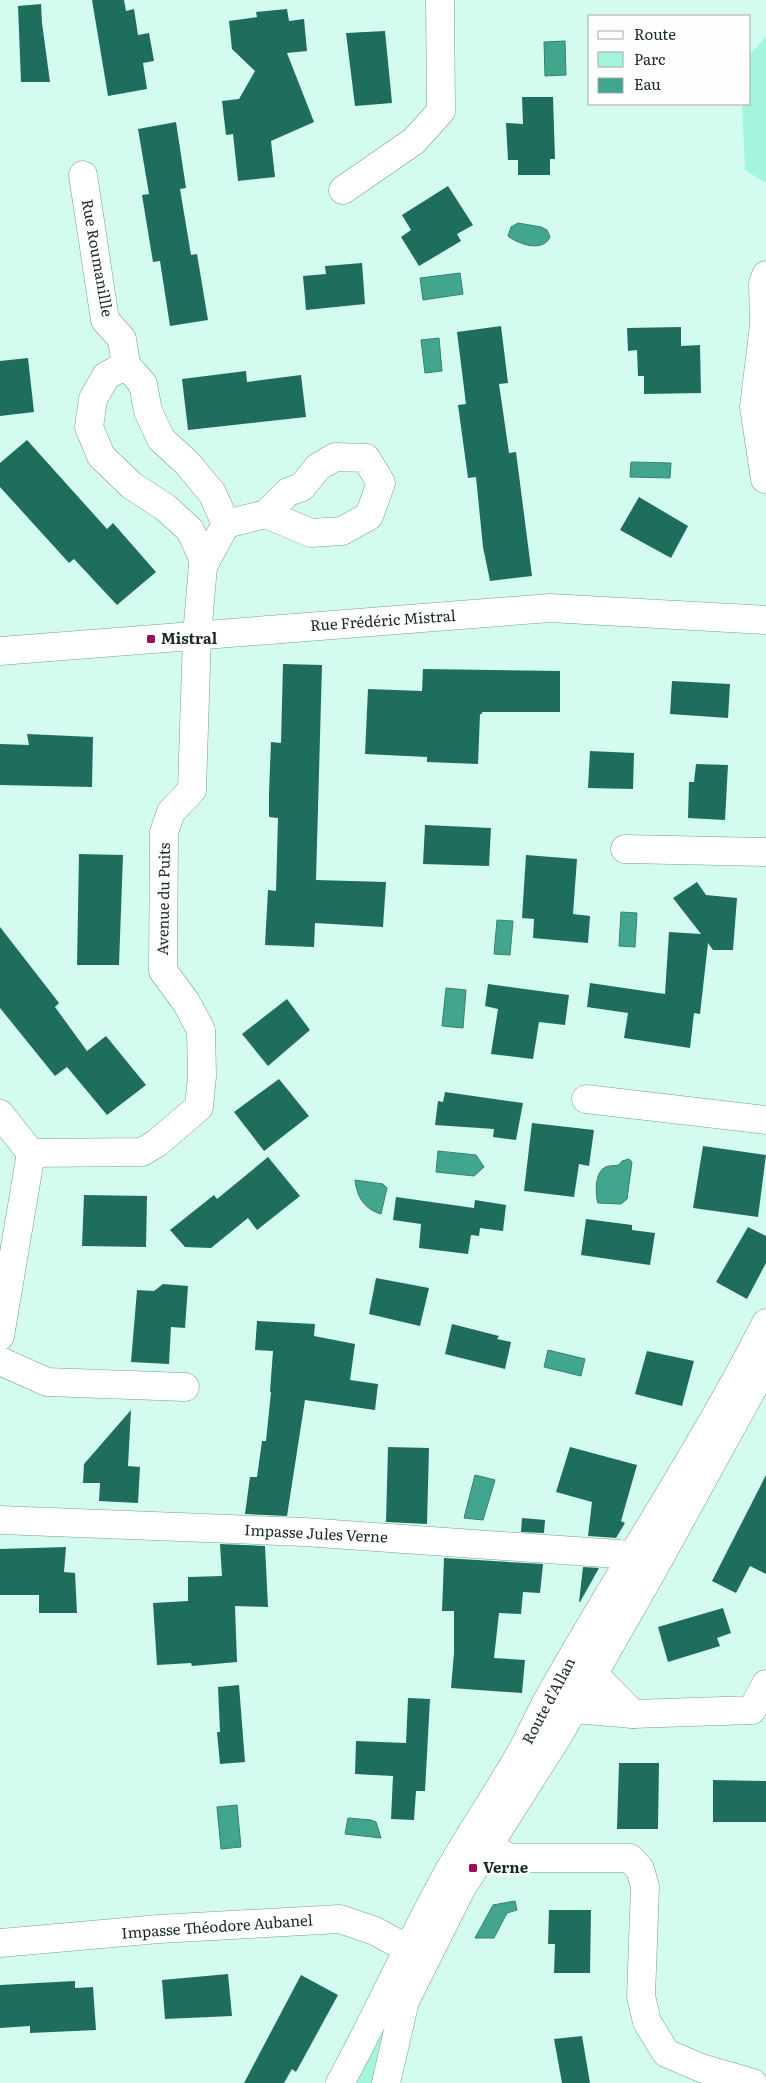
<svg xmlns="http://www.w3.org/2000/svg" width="766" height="2083" font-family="Literata,serif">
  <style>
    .green { fill: #a3f5de }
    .water { fill: #42a68f; stroke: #36816f }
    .building { fill: #1f6e5d }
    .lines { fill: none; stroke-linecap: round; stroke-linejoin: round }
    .minor-casing { stroke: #789d93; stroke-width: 29 }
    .minor { stroke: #fff; stroke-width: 28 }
    .poi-dot { fill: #9c0d5c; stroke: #fefefe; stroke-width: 2 }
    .labels { text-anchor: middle; stroke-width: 5; stroke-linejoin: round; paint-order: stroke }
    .street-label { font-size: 15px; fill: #1b2a25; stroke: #fefefe }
    .poi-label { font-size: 15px; font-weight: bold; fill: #1b2a25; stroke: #fefefe; text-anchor: start }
  </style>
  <rect width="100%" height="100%" fill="#d3fbef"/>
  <g class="green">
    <path d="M766 36V183L745 170 742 104H750V55Z"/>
    <path d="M392 2005 378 2066 371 2083H348Z"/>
  </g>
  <g class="water">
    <path d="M565 41 566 75 545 76 544 42Z"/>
    <path d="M518 223 541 227 547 230 550 237C543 253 518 244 508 236L511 227Z"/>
    <path d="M460 273 463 294 423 300 420 278Z"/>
    <path d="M439 338 442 371 425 373 421 340Z"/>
    <path d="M631 462 671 463 670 478 630 477Z"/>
    <path d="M621 912 637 913 635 947 619 946Z"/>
    <path d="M497 920 513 921 510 955 494 954Z"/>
    <path d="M446 988 466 990 463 1028 442 1026Z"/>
    <path d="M438 1151 476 1155 484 1167 474 1176 436 1172Z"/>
    <path d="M629 1159 632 1162 627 1199 621 1204 598 1203C595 1194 595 1173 604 1168 608 1165 614 1166 619 1165L622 1161Z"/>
    <path d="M355 1180 383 1184 387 1188 381 1214C364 1209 357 1197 355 1180Z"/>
    <path d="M548 1350 585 1359 581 1376 544 1367Z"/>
    <path d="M475 1475 495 1480 483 1520 464 1518Z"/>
    <path d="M237 1805 241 1847 221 1849 217 1807Z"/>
    <path d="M348 1818 371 1820 376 1822 381 1838 345 1834Z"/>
    <path d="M515 1901 517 1910 507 1913 494 1938H475L493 1905Z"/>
  </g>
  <g class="building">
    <path d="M92 0H124L126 11 134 9 138 35 149 33 154 61 143 63 147 89 108 96Z"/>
    <path d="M41 4 42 23 50 82H21L18 6Z"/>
    <path d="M287 9 289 21 304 19 307 51 287 53 314 122 271 141 275 177 238 181 233 134 226 135 222 101 239 99 255 71 232 49 229 21 257 17 256 12Z"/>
    <path d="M385 31 392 103 355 106 346 33Z"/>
    <path d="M522 97H553L555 159H550V175H518V160H508L506 123 523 124Z"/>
    <path d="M176 122 186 188 180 189 191 255 197 254 208 320 170 326 160 261 153 262 142 195 149 194 138 129Z"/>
    <path d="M448 186 473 225 457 234 461 241 419 266 401 237 411 230 402 215Z"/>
    <path d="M362 263 365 304 306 310 303 276 326 274 325 266Z"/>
    <path d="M501 326 508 383 499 384 509 453 516 452 532 576 490 581 483 547 476 477 468 478 458 405 466 404 457 332Z"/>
    <path d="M681 327V346L700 345 701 393 644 394V376H638L637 350 628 351 627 328Z"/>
    <path d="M28 358 34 412 0 416V361Z"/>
    <path d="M246 371 247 382 301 375 306 417 188 430 182 379Z"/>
    <path d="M27 440 107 529 113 523 156 572 117 605 74 559 69 563 0 487V463Z"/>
    <path d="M639 497 688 526 671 558 620 530Z"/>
    <path d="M283 664 322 665 316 880 386 882 383 927 315 923 314 947 265 945 268 890 276 891 278 818 269 817V793L271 742 281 743Z"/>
    <path d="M423 669 560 671V712H482V714H480L478 764 427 762V757L365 754 368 689 422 691Z"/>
    <path d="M672 681 730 684 728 718 670 714Z"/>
    <path d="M27 734 93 737 92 787 0 785V744L29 745Z"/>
    <path d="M590 751 634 753 633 789 588 788Z"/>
    <path d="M696 764 728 765 725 820 688 818 689 782H694Z"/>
    <path d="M425 825 491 828 489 866 423 864Z"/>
    <path d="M79 854 123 855 119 965H77Z"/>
    <path d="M526 855 577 859 573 914 590 916 588 943 533 938 534 919 522 918Z"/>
    <path d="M697 882 706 895 737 898 733 950H713L708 943 700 1014 694 1013 690 1048 624 1038 628 1013 587 1007 590 983 665 994 669 932 701 934 673 898Z"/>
    <path d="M0 927 59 1003 55 1007 87 1051 106 1036 146 1085 107 1115 67 1067 55 1076 0 1008Z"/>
    <path d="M488 984 569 995 565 1025 539 1022 533 1059 491 1054 498 1009 485 1006Z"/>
    <path d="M287 999 310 1030 268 1066 242 1034Z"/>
    <path d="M279 1079 309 1116 264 1151 234 1112Z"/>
    <path d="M445 1092 523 1103 516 1140 493 1137 494 1129 435 1125 438 1101 443 1102Z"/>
    <path d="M532 1123 594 1130 589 1166 579 1164 574 1197 524 1191Z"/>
    <path d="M703 1146 766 1155 758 1217 693 1208Z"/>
    <path d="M268 1157 300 1196 257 1230 248 1218 211 1248 185 1247 170 1230 214 1195 217 1199Z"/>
    <path d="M84 1195 147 1196 146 1247 82 1246Z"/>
    <path d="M396 1197 474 1208 475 1200 506 1205 503 1231 480 1228 479 1236 471 1235 468 1254 419 1248 421 1224 393 1220Z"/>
    <path d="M586 1219 632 1225V1230L655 1233 650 1265 581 1255Z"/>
    <path d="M748 1227 766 1236V1263L747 1299 716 1282Z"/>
    <path d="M376 1278 429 1288 420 1326 369 1314Z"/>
    <path d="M163 1284 188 1286 185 1328 171 1327 169 1364 131 1362 137 1290 154 1291Z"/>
    <path d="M257 1321 315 1324 314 1336 355 1344 350 1380 378 1384 375 1410 305 1400 287 1516 245 1514 250 1477H257L262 1441H266L271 1392H270L273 1351 255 1350Z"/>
    <path d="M452 1324 499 1336 497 1339 511 1342 505 1369 445 1354Z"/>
    <path d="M647 1351 694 1361 682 1406 635 1394Z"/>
    <path d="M131 1410 128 1466 140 1467 138 1503 99 1501 100 1483H83L84 1464Z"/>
    <path d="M388 1447 429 1448 427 1524 386 1522Z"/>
    <path d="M570 1447 637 1465 621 1521 625 1523 616 1538 588 1536 592 1502 556 1492Z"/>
    <path d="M766 1475V1574L750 1566 736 1593 712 1581Z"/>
    <path d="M522 1518 545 1520 544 1533 521 1532Z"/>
    <path d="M220 1544 265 1546 268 1607 235 1606 237 1662 192 1666 191 1663 157 1665 153 1603 188 1601V1577L222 1576Z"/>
    <path d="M66 1547 64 1572 75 1573 77 1613H39V1595H0V1549Z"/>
    <path d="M444 1558 543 1564 540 1593 523 1592 521 1614 499 1613 494 1658 525 1660 522 1693 451 1688 454 1653V1611H442Z"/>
    <path d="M583 1567 599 1568 580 1602H579Z"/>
    <path d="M723 1608 731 1633 717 1638 720 1646 668 1662 658 1627Z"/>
    <path d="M239 1685 245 1762 220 1764 217 1732H220L218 1687Z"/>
    <path d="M408 1698 430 1699 425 1791H416L414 1820 391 1819 393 1776 355 1774 356 1741 406 1743Z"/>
    <path d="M619 1763H659L658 1829H617Z"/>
    <path d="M713 1780 766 1781V1822H713Z"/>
    <path d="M549 1910H591L590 1973H554L555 1944H548Z"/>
    <path d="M228 1974 232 2016 165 2019 162 1980Z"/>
    <path d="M301 1975 338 1995 296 2072 292 2069 284 2083H244Z"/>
    <path d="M75 1981V1988L93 1987 96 2030 30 2033V2026L0 2028V1985Z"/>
    <path d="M582 2036 590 2083H562L554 2039Z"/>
  </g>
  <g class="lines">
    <g class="minor-casing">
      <g id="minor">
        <path d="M83 175 105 320 122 339 126 365"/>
        <path d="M343 190 414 141 441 111 440 0"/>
        <path d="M765 479 754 407 764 325 763 284 766 275"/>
        <path d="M203 566 202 556 190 530 166 508 131 485 101 456 89 427 93 399 106 376 126 365 143 384 148 411 161 439 187 463 212 493 226 524"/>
        <path d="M0 651 550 608 766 620"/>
        <path d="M625 849 766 852"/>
        <path d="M586 1099 766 1120"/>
        <path d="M0 1114 31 1153 142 1152 157 1143 199 1107 202 1076 201 1030 186 1002 163 971 164 832 171 812 192 790 197 635 203 566 226 524 266 514 311 533 342 531 369 516 381 483 366 458 335 457 318 467 302 487 288 492 266 514"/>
        <path d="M0 1336 31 1153"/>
        <path d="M0 1361 47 1382 185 1387"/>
        <path d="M0 1520 304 1532 632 1555 645 1563"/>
        <path d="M578 1666 594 1674 633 1714"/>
        <path d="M560 1702 574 1709 633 1714 752 1710 766 1684"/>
        <path d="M471 1836 510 1858H630L640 1869 645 1887 641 1996 647 2022 666 2053 701 2068 753 2083"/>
        <path d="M0 1943 159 1929 340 1919 375 1931 424 1958"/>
        <path d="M340 2083C377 2016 407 1947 444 1880 469 1834 500 1791 525 1745 534 1728 541 1711 551 1694 621 1569 701 1451 766 1323"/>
        <path d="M386 2083 405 2001 461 1889 558 1736 654 1568 766 1364"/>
      </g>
    </g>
    <use href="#minor" class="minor"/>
  </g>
  <g class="poi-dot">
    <rect x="146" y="634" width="10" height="10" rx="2.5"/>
    <rect x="468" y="1863" width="10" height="10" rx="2.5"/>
  </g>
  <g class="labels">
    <g class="street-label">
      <text transform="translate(97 258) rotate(80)" y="5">Rue Roumanillle</text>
      <text transform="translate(383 621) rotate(-4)" y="5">Rue Frédéric Mistral</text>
      <text transform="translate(164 899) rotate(-89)" y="5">Avenue du Puits</text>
      <text transform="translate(316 1534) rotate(3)" y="5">Impasse Jules Verne</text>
      <text transform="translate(549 1701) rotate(-62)" y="5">Route d'Allan</text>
      <text transform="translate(217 1927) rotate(-4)" y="5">Impasse Théodore Aubanel</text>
    </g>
    <g class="poi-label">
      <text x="161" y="644">Mistral</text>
      <text x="483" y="1873">Verne</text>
    </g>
  </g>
  <rect x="588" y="15" width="162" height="90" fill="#fefefe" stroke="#a3a9a7"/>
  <rect x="598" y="31" width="25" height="8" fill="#ffffff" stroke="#a3a9a7"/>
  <text x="634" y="40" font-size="15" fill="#1b2a25">Route</text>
  <rect x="598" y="52" width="25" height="15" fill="#a3f5de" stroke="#a3a9a7"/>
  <text x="634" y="65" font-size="15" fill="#1b2a25">Parc</text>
  <rect x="598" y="78" width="25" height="15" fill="#42a68f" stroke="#a3a9a7"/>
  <text x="634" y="90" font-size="15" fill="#1b2a25">Eau</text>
</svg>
